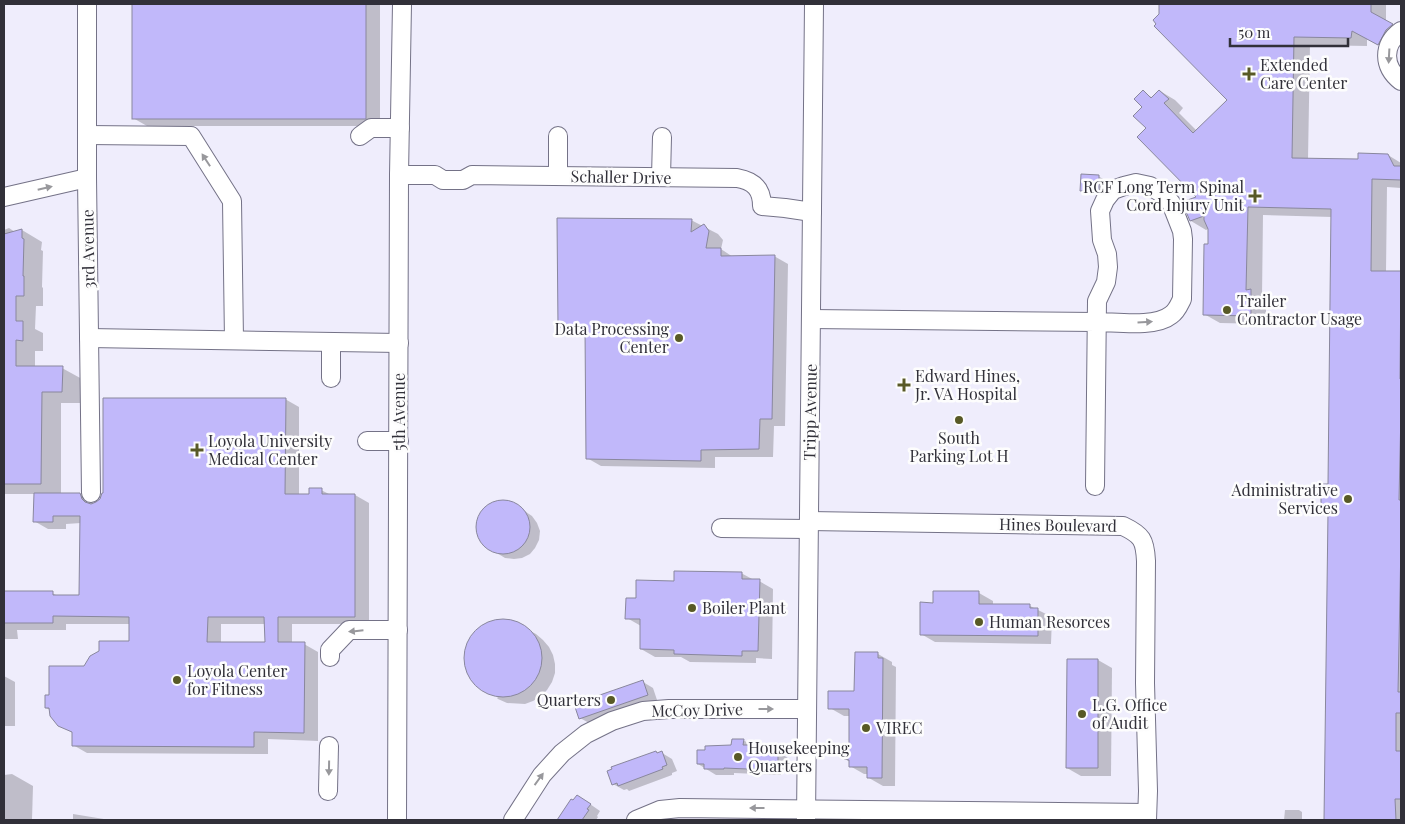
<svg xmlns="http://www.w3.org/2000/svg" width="1405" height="824" font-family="'Playfair Display',serif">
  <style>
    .shadow { fill: #0003; fill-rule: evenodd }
    .building { fill: #c1b8fa; stroke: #89879d; fill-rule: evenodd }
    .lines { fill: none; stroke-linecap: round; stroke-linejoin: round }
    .minor-casing { stroke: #747287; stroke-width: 20 }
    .minor { stroke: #fff; stroke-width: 18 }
    .oneway { fill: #98989c }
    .poi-dot { fill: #585926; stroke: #fdfdfd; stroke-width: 2 }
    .labels { text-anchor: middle; stroke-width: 5; stroke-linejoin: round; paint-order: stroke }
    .poi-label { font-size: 16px; fill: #313039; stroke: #fdfdfd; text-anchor: start }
    .street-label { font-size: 16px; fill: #313039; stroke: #fdfdfd }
  </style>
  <rect width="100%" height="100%" fill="#efedfc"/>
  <g class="shadow">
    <path d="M133 4H380V126H147L133 118Z"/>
    <path d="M1160 4H1386V21L1401 30 1394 53 1367 39V46L1310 45 1308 159 1359 160 1388 155 1401 163V188L1387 187 1386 272H1401V820H1326L1329 515 1322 511 1329 486 1332 217 1263 215 1262 297 1266 299V324L1220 323 1204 314 1210 228 1206 230 1191 221 1198 197 1148 128 1143 92 1153 98 1160 91 1175 100 1183 108 1179 113 1197 131 1228 100 1161 14Z"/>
    <path d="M1098 176 1105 180V194H1088L1082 190Z"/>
    <path d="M691 220 718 234 723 240 721 249 733 257 774 256 788 264 785 426H774L773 457H715V468L601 466 587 458 586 335 574 334 560 326Z"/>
    <path d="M9 228 15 232 22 230 42 242 41 250 43 251 42 287 43 288V306H36L35 329 43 333V351H35V367L62 368 82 379V403H61V494H80L95 504 285 399 299 407V495H310L321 490 331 495H355L369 503V624H292V644H304L318 652V741L268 739V754L87 753 73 745V733L59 725 50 710 46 708 51 697 85 667 131 643V624H66V630H17L18 639H4V592L52 593 58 596H81V523L66 524V529H48L34 521 35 494H4V230ZM221 624H266V643H221Z"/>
    <path d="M497 502H506L514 504 532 516 537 523 540 531 539 540 535 548 530 554 522 558 514 559 505 558 487 547 481 541 478 534 477 526 479 518 483 511 489 505Z"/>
    <path d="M741 573 754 580 759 581 773 589 772 659 756 658V663L690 662 681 657H655L641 649V626L627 618 637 599 676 582Z"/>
    <path d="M979 593 993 601V605L1030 606 1052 617 1051 644 935 642 921 634 934 604Z"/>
    <path d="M503 621 513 622 536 634 543 640 549 647 553 655 555 664V673L552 682 547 690 541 696 533 701 525 704 507 703 498 699 497 698 498 697 486 692 477 685 467 671 465 662V653L467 645 472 637 478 630 485 625 494 622Z"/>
    <path d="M878 654 892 662V665L896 667 895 786H883L869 778V774H864L850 766V762L845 759 850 749V716H844L830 708 856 692Z"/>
    <path d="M1098 660 1112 668 1111 776H1081L1067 768Z"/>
    <path d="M4 676 15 682V726H4Z"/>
    <path d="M643 682 653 688 657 700 591 724 580 718Z"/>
    <path d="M743 740 753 746 770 747 780 753 788 758V770H781V775L734 773V775H716L698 764Z"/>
    <path d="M662 753 672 759 677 771 672 773V775L629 791 627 789 624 790 613 784Z"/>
    <path d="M12 774 33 786 32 820H4V775Z"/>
    <path d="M572 801 587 802 600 811 597 816 598 817 596 820H559Z"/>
    <path d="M1285 810H1299L1302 812V820H1284Z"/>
    <path d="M73 814 110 820H73Z"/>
  </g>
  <g class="building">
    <rect x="132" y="4" width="234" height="115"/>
    <path d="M1159 4H1371V12L1393 24 1386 30 1378 45 1352 31 1351 38 1294 37 1292 158 1358 159V153L1388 154 1394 166H1401V180L1372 179 1371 271H1401L1400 379H1401V410L1399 500H1401V542L1398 692H1401V713H1396V751H1401V799H1395L1396 820H1324L1328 512H1321V484H1328L1331 209 1248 207 1246 290 1251 289V316L1203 315 1204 244H1208V229L1204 220V216L1190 221 1182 202 1196 197 1137 137 1146 128 1133 116 1142 107 1134 99 1143 90 1151 98 1159 90 1169 99 1164 103 1193 133 1227 100 1154 26 1156 24 1153 20 1159 14Z"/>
    <path d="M1081 174 1099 175V191H1080Z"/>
    <path d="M557 218 692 219 691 232 704 224 709 231 706 248H721V256L775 255 772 419H760L759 449 701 450V461L586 459 585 329 558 327Z"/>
    <path d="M22 229V238L24 239 23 276H24V296H16V321H23V341L16 340V366H63L62 392H42L41 484H4V234Z"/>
    <path d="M103 398H286L285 494H309V488H322V494H355V617H278V642H305L304 733 254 732V747L72 746V732L58 726 50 716 49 708H45V695H49V666H84L90 656 99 651V641H129V617L53 616V623H4V591H53V595H79L80 516H53V522H33L34 493H80L82 499 85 502 91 504 96 502 100 499 102 493H103ZM208 617H264L265 642H207Z"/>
    <circle cx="503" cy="527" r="27"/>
    <path d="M674 571 742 572V579H760L758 651H742V656L674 654V650L640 649V619H625L626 598H636V580L674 581Z"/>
    <path d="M933 591H979V604H1030V608H1038V636L920 635V602L933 603Z"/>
    <circle cx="503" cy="658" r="39"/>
    <path d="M855 652H878V658H883L882 778H867V767H849V760L844 759V748H849V709H828V691H854Z"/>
    <path d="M1067 659H1098V768H1066Z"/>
    <path d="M643 680 648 695 579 719 574 704Z"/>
    <path d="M732 739H744L743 745H770V751H778V765H771V770L724 768V769H704V764H697V750H705V746L731 745Z"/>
    <path d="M656 751 657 753 662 751 667 765 662 767 663 769 618 786 617 783 612 785 607 771 612 769 611 767Z"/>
    <path d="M577 795 591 804 587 809 589 810 582 820H557L571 799 573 800Z"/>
  </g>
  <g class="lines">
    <g class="minor-casing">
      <g id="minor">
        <path d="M87 4V178L91 493"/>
        <path d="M1401 31C1382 45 1383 67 1401 81"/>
        <path d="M87 135 191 136 232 201 234 340"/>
        <path d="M360 136 371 128H400"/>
        <path d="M399 175H435L443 180H463L472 175 737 178C754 181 762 189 762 206L785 208 812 212"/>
        <path d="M558 176V136"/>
        <path d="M661 177 662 137"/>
        <path d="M4 197 87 178"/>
        <path d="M811 319 1096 322C1116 322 1155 328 1171 315 1177 311 1179 305 1182 299L1183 239 1182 231 1171 203 1163 194 1150 186 1136 183 1124 186 1113 190 1105 200 1100 211 1102 240 1107 254 1108 267 1106 282 1097 301 1095 486"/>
        <path d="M89 338 399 343"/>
        <path d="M331 342V378"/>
        <path d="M367 441H399"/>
        <path d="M809 521 1123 526C1142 535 1145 540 1146 561L1145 683 1148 791 1147 820"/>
        <path d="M721 528 808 529"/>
        <path d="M330 657V650L349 630H398"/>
        <path d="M328 791 329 746"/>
        <path d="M397 820 399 175 402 4"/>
        <path d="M513 820 542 775 562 753 586 734 612 721 643 711 669 709H806"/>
        <path d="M636 820 660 810 680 808 1147 813"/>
        <path d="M806 820 814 4"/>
      </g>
    </g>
    <use href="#minor" class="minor"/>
  </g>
  <defs><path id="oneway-solid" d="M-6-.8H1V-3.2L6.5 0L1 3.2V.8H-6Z" transform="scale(1.25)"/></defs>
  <g class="oneway">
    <use href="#oneway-solid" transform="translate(1389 56) rotate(93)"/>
    <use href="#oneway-solid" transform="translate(206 160) rotate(-123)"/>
    <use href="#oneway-solid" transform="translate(45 188) rotate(-13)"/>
    <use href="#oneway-solid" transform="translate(1145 322) rotate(-4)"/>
    <use href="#oneway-solid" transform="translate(356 631) rotate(174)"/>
    <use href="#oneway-solid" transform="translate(766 709)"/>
    <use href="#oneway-solid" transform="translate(329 768) rotate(91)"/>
    <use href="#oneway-solid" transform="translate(539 779) rotate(-54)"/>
    <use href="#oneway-solid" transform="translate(757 808) rotate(-180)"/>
  </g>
  <g class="poi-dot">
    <path d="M1246.5 66.5h5v5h5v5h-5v5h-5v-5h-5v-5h5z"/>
    <path d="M1252.5 188.5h5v5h5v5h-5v5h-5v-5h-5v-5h5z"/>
    <circle cx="1227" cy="310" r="5"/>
    <circle cx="679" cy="338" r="5"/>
    <path d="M901.5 377.5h5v5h5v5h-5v5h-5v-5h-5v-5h5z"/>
    <circle cx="959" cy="420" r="5"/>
    <path d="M194.5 442.5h5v5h5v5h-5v5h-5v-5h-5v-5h5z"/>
    <circle cx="1348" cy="499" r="5"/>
    <circle cx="692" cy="608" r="5"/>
    <circle cx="979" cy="622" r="5"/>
    <circle cx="177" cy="680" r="5"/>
    <circle cx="611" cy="700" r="5"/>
    <circle cx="1082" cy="714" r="5"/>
    <circle cx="866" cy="728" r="5"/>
    <circle cx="738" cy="757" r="5"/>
  </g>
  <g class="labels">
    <g class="poi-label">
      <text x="1260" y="71">Extended<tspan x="1260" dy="18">Care Center</tspan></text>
      <text x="1244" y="193" text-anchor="end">RCF Long Term Spinal<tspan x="1244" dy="18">Cord Injury Unit</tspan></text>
      <text x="1237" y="307">Trailer<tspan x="1237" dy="18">Contractor Usage</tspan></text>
      <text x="669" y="335" text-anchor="end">Data Processing<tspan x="669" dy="18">Center</tspan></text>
      <text x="915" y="382">Edward Hines,<tspan x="915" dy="18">Jr. VA Hospital</tspan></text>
      <text x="959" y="444" text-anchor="middle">South<tspan x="959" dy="18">Parking Lot H</tspan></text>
      <text x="208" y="447">Loyola University<tspan x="208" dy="18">Medical Center</tspan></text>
      <text x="1338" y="496" text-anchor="end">Administrative<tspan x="1338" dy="18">Services</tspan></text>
      <text x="702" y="614">Boiler Plant</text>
      <text x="989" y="628">Human Resorces</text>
      <text x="187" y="677">Loyola Center<tspan x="187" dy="18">for Fitness</tspan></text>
      <text x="601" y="706" text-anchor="end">Quarters</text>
      <text x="1092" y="711">L.G. Office<tspan x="1092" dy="18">of Audit</tspan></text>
      <text x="876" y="734">VIREC</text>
      <text x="748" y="754">Housekeeping<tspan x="748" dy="18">Quarters</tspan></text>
    </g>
    <g class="street-label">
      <text transform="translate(621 177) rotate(1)" y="6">Schaller Drive</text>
      <text transform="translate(88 249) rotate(-91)" y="6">3rd Avenue</text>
      <text transform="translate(399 412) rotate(-90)" y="6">5th Avenue</text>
      <text transform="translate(810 412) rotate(-89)" y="6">Tripp Avenue</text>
      <text transform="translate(1058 525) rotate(1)" y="6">Hines Boulevard</text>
      <text transform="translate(697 710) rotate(-1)" y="6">McCoy Drive</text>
    </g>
  </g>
  <rect width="1405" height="824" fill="none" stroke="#313039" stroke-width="10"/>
  <path d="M1230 38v8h118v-8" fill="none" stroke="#313039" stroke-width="2.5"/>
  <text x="1238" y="38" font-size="15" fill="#313039" stroke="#fdfdfd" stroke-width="4" paint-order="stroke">50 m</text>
</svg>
